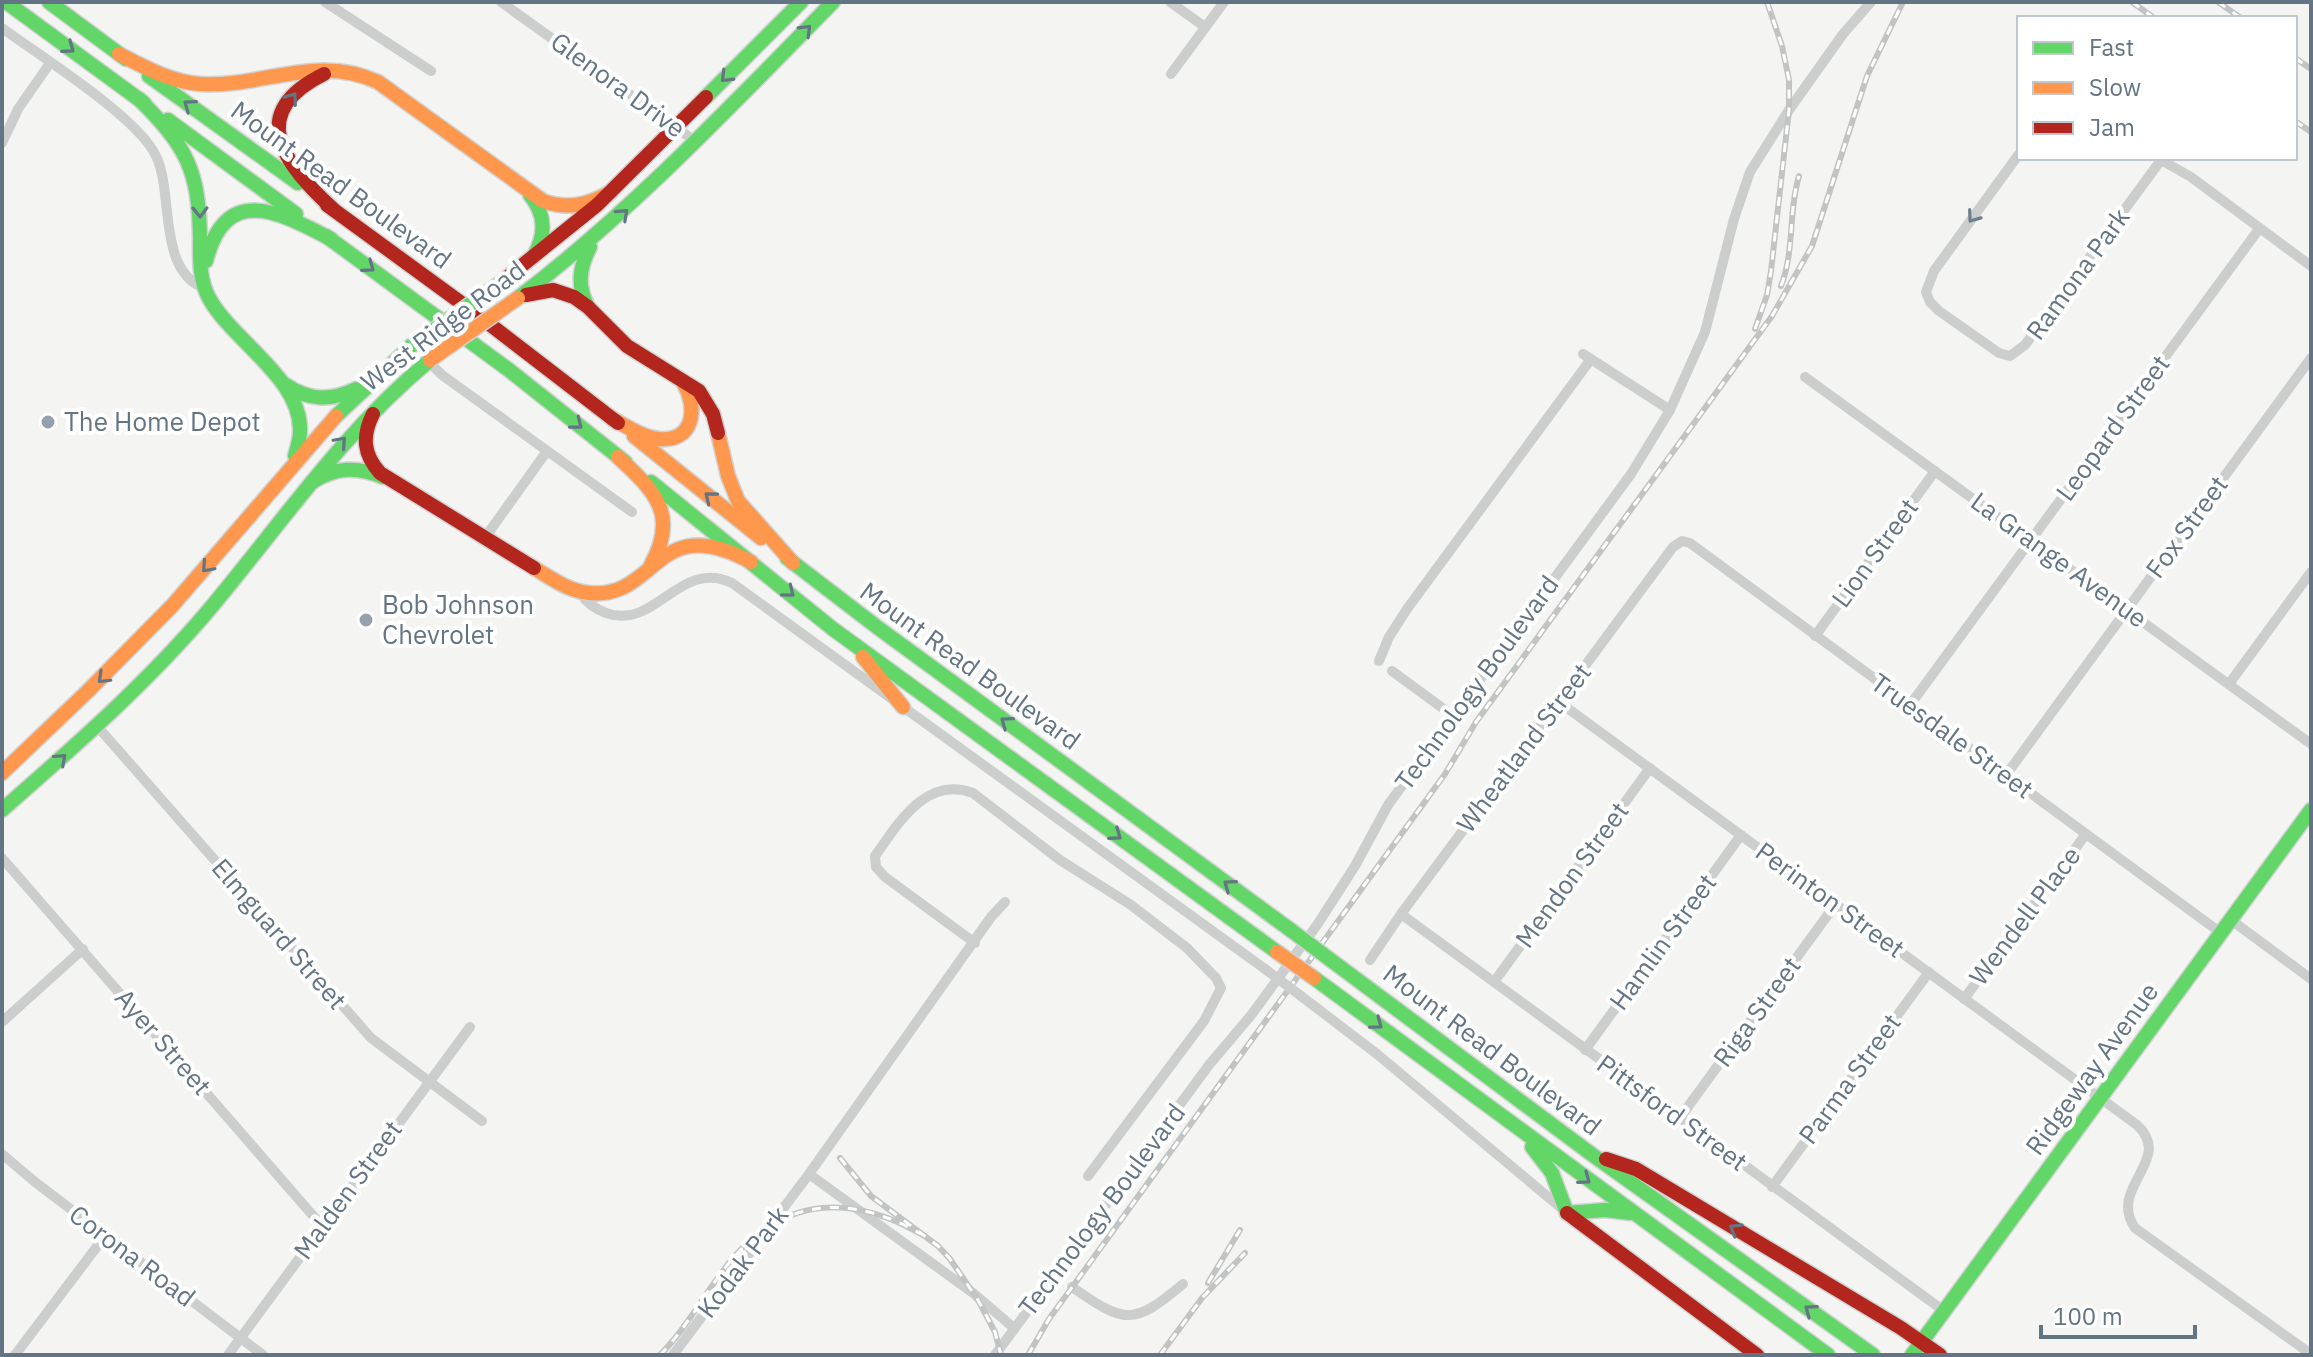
<svg xmlns="http://www.w3.org/2000/svg" width="2313" height="1357" font-family="'IBM Plex Sans',sans-serif">
  <style>
    .lines { fill: none; stroke-linecap: round; stroke-linejoin: round }
    .fast-casing { stroke: #d1d3d3; stroke-width: 17 }
    .slow-casing { stroke: #d1d3d3; stroke-width: 17 }
    .jam-casing { stroke: #d1d3d3; stroke-width: 17 }
    .street { stroke: #cccece; stroke-width: 10 }
    .fast { stroke: #63d668; stroke-width: 14 }
    .slow { stroke: #ff974d; stroke-width: 14 }
    .jam { stroke: #b3261e; stroke-width: 14 }
    .rail-casing { stroke: #c2c4c4; stroke-width: 6 }
    .rail { stroke: #fff; stroke-width: 3; stroke-dasharray: 9; stroke-linecap: butt }
    .fast-bridge-casing { stroke: #d1d3d3; stroke-width: 17; stroke-linecap: butt }
    .slow-bridge-casing { stroke: #d1d3d3; stroke-width: 17; stroke-linecap: butt }
    .street-bridge { stroke: #cccece; stroke-width: 10 }
    .fast-bridge { stroke: #63d668; stroke-width: 14 }
    .slow-bridge { stroke: #ff974d; stroke-width: 14 }
    .oneway { stroke: #637484 }
    .oneway2 { stroke: #6e7d8b }
    .poi-dot { fill: #96a1ab; stroke: #fff; stroke-width: 3 }
    .labels { text-anchor: middle; stroke-width: 8; stroke-linejoin: round; paint-order: stroke }
    .street-label { font-size: 26px; fill: #637484; stroke: #fff }
    .poi-label { font-size: 26px; fill: #637484; stroke: #fff; text-anchor: start }
  </style>
  <rect width="100%" height="100%" fill="#f4f5f3"/>
  <g class="lines">
    <g class="fast-casing">
      <g id="fast">
        <path d="M6 2 144 103"/>
        <path d="M49 2 126 59"/>
        <path d="M149 76 298 183"/>
        <path d="M706 97 801 2"/>
        <path d="M139 99C187 147 199 170 200 239 200 258 199 280 209 298 233 342 302 378 300 432 300 440 297 448 295 456"/>
        <path d="M168 120 296 214"/>
        <path d="M530 195C546 215 546 234 534 256"/>
        <path d="M326 236 509 370 625 462"/>
        <path d="M206 261C226 182 281 213 331 239"/>
        <path d="M518 298C633 210 732 105 833 2"/>
        <path d="M588 307C577 286 579 268 590 247"/>
        <path d="M286 385C310 401 331 401 356 389"/>
        <path d="M336 416 411 346"/>
        <path d="M312 482C336 467 357 466 383 477"/>
        <path d="M651 482 833 629 1277 952"/>
        <path d="M787 558 877 627 1292 931"/>
        <path d="M2 810C74 747 146 684 208 611 282 523 340 435 430 360"/>
        <path d="M1328 958 1594 1156 1873 1355"/>
        <path d="M1314 978 1828 1355"/>
        <path d="M1532 1147 1552 1173 1567 1213"/>
        <path d="M1567 1213 1605 1210 1630 1213"/>
        <path d="M1912 1355 2311 810"/>
      </g>
    </g>
    <g class="slow-casing">
      <g id="slow">
        <path d="M119 54C144 67 171 82 200 84 263 88 316 53 378 82L543 201C568 210 588 205 611 192"/>
        <path d="M611 418C626 426 642 437 659 439 694 442 698 408 684 384"/>
        <path d="M718 433 728 476 738 501 793 563"/>
        <path d="M634 436 761 538"/>
        <path d="M618 457C655 491 679 515 651 565"/>
        <path d="M534 568C551 578 568 591 589 593 658 600 655 509 751 562"/>
        <path d="M863 657 903 707"/>
        <path d="M2 773 88 691 172 606 336 416"/>
      </g>
    </g>
    <g class="jam-casing">
      <g id="jam">
        <path d="M324 74C243 114 286 166 333 209"/>
        <path d="M327 205 475 313 618 423"/>
        <path d="M499 284 597 205 706 97"/>
        <path d="M526 295 553 290 574 297 588 307 627 346 699 391 713 414 718 433"/>
        <path d="M373 414C362 436 363 454 380 473L534 568"/>
        <path d="M1606 1159 1636 1169 1901 1328 1940 1355"/>
        <path d="M1567 1213 1757 1355"/>
      </g>
    </g>
    <g class="street">
      <path d="M325 2 431 71"/>
      <path d="M501 2 695 141"/>
      <path d="M1170 2 1205 27"/>
      <path d="M2 28C40 56 138 117 156 156 174 193 157 270 204 288"/>
      <path d="M1171 74 1224 2"/>
      <path d="M2 143 18 109 50 63"/>
      <path d="M2019 154 1934 271 1926 292 1930 302 1939 311 1999 353 2010 356 2025 345 2161 160 2159 158"/>
      <path d="M2161 160 2191 177 2311 266"/>
      <path d="M1583 354 1670 410"/>
      <path d="M429 362 442 375 632 512"/>
      <path d="M1805 377 2311 744"/>
      <path d="M484 539 547 451"/>
      <path d="M582 595C587 604 596 609 606 613 656 631 679 558 732 583L1265 969"/>
      <path d="M1815 636 1935 471"/>
      <path d="M1379 661 1389 637 1407 609 1591 359"/>
      <path d="M1392 671 1452 715"/>
      <path d="M2229 684 2311 572"/>
      <path d="M1559 702 2137 1125C2175 1160 2107 1187 2135 1228L2311 1354"/>
      <path d="M1910 705 2259 229"/>
      <path d="M97 726 371 1038 482 1121"/>
      <path d="M2006 775 2311 358"/>
      <path d="M2 858 322 1226"/>
      <path d="M1401 914 1944 1311"/>
      <path d="M2231 920 2311 979"/>
      <path d="M975 943 885 877 876 867 875 856C898 824 926 775 973 793L1060 860 1131 905 1187 948 1216 978 1221 988 1204 1021 1088 1176"/>
      <path d="M1370 960 1401 914 1673 547 1682 541 1690 543 2221 933"/>
      <path d="M1494 982 1650 768"/>
      <path d="M1301 996 1377 1054 1566 1212"/>
      <path d="M1964 999 2086 834"/>
      <path d="M2 1022 83 949"/>
      <path d="M1585 1050 1741 835"/>
      <path d="M1679 1119 1835 905"/>
      <path d="M2 1154 35 1182 263 1355"/>
      <path d="M809 1174 973 1293 1014 1328"/>
      <path d="M1772 1187 1929 972"/>
      <path d="M1072 1287C1125 1324 1133 1326 1183 1284"/>
      <path d="M15 1355 105 1236"/>
      <path d="M228 1355 470 1027"/>
      <path d="M673 1355 809 1174 991 917 1005 902"/>
      <path d="M995 1355 1209 1065 1252 1014 1317 925 1355 866 1388 805 1631 474 1670 410 1705 332 1734 219 1750 172 1789 110 1843 34 1871 2"/>
    </g>
    <use href="#fast" class="fast"/>
    <use href="#slow" class="slow"/>
    <use href="#jam" class="jam"/>
    <g class="rail-casing">
      <g id="rail">
        <path d="M2132 2 2154 18"/>
        <path d="M2218 2 2241 18"/>
        <path d="M2295 58 2311 69"/>
        <path d="M2295 121 2311 132"/>
        <path d="M1781 286C1795 250 1788 212 1799 176"/>
        <path d="M1755 329 1767 295 1771 271 1789 110V80L1782 46 1767 2"/>
        <path d="M840 1158 871 1196 938 1246 950 1259 978 1300 995 1332 1001 1355"/>
        <path d="M1208 1283 1240 1230"/>
        <path d="M660 1355C689 1326 707 1288 734 1257 788 1196 853 1195 921 1234"/>
        <path d="M1028 1355 1049 1319 1445 774 1476 722 1772 316 1812 246 1867 76 1903 2"/>
        <path d="M1160 1355 1202 1298 1245 1253"/>
      </g>
    </g>
    <use href="#rail" class="rail"/>
    <g class="fast-bridge-casing">
      <g id="fast-bridge">
        <path d="M411 346 499 284"/>
        <path d="M1292 931 1328 958"/>
      </g>
    </g>
    <g class="slow-bridge-casing">
      <g id="slow-bridge">
        <path d="M430 360 518 298"/>
        <path d="M1277 952 1314 978"/>
      </g>
    </g>
    <path class="street-bridge" d="M1265 969 1301 996"/>
    <use href="#fast-bridge" class="fast-bridge"/>
    <use href="#slow-bridge" class="slow-bridge"/>
  </g>
  <defs><path id="oneway-chevron" d="M-2-3.5L2.5 0L-2 3.5" fill="none" stroke-width="1.6" stroke-linecap="round" stroke-linejoin="round" transform="scale(2)"/></defs>
  <g class="oneway">
    <use href="#oneway-chevron" transform="translate(806 30) rotate(-45)"/>
    <use href="#oneway-chevron" transform="translate(69 48) rotate(36)"/>
    <use href="#oneway-chevron" transform="translate(726 77) rotate(135)"/>
    <use href="#oneway-chevron" transform="translate(292 98) rotate(-54)"/>
    <use href="#oneway-chevron" transform="translate(189 105) rotate(-144)"/>
    <use href="#oneway-chevron" transform="translate(200 212) rotate(89)"/>
    <use href="#oneway-chevron" transform="translate(623 214) rotate(-43)"/>
    <use href="#oneway-chevron" transform="translate(369 267) rotate(36)"/>
    <use href="#oneway-chevron" transform="translate(577 424) rotate(38)"/>
    <use href="#oneway-chevron" transform="translate(341 442) rotate(-48)"/>
    <use href="#oneway-chevron" transform="translate(710 497) rotate(-141)"/>
    <use href="#oneway-chevron" transform="translate(207 567) rotate(132)"/>
    <use href="#oneway-chevron" transform="translate(789 592) rotate(39)"/>
    <use href="#oneway-chevron" transform="translate(103 678) rotate(136)"/>
    <use href="#oneway-chevron" transform="translate(1006 722) rotate(-144)"/>
    <use href="#oneway-chevron" transform="translate(61 759) rotate(-42)"/>
    <use href="#oneway-chevron" transform="translate(1116 835) rotate(36)"/>
    <use href="#oneway-chevron" transform="translate(1229 885) rotate(-144)"/>
    <use href="#oneway-chevron" transform="translate(1377 1024) rotate(37)"/>
    <use href="#oneway-chevron" transform="translate(1585 1179) rotate(36)"/>
    <use href="#oneway-chevron" transform="translate(1735 1229) rotate(-149)"/>
    <use href="#oneway-chevron" transform="translate(1810 1310) rotate(-144)"/>
  </g>
  <use class="oneway2" href="#oneway-chevron" transform="translate(1973 217) rotate(126)"/>
  <g class="poi-dot">
    <circle cx="48" cy="422" r="8"/>
    <circle cx="366" cy="620" r="8"/>
  </g>
  <g class="labels">
    <g class="street-label">
      <text transform="translate(618 85) rotate(36)" y="9">Glenora Drive</text>
      <text transform="translate(341 185) rotate(36)" y="9">Mount Read Boulevard</text>
      <text transform="translate(2078 274) rotate(-54)" y="9">Ramona Park</text>
      <text transform="translate(443 326) rotate(-37)" y="9">West Ridge Road</text>
      <text transform="translate(2113 428) rotate(-54)" y="9">Leopard Street</text>
      <text transform="translate(2187 527) rotate(-54)" y="9">Fox Street</text>
      <text transform="translate(1875 553) rotate(-54)" y="9">Lion Street</text>
      <text transform="translate(2059 560) rotate(36)" y="9">La Grange Avenue</text>
      <text transform="translate(970 666) rotate(36)" y="9">Mount Read Boulevard</text>
      <text transform="translate(1477 683) rotate(-54)" y="9">Technology Boulevard</text>
      <text transform="translate(1952 736) rotate(36)" y="9">Truesdale Street</text>
      <text transform="translate(1524 748) rotate(-53)" y="9">Wheatland Street</text>
      <text transform="translate(1572 875) rotate(-54)" y="9">Mendon Street</text>
      <text transform="translate(1830 900) rotate(36)" y="9">Perinton Street</text>
      <text transform="translate(2025 916) rotate(-53)" y="9">Wendell Place</text>
      <text transform="translate(279 934) rotate(49)" y="9">Elmguard Street</text>
      <text transform="translate(1663 942) rotate(-54)" y="9">Hamlin Street</text>
      <text transform="translate(1757 1012) rotate(-54)" y="9">Riga Street</text>
      <text transform="translate(163 1042) rotate(49)" y="9">Ayer Street</text>
      <text transform="translate(1492 1050) rotate(37)" y="9">Mount Read Boulevard</text>
      <text transform="translate(2092 1069) rotate(-54)" y="9">Ridgeway Avenue</text>
      <text transform="translate(1850 1079) rotate(-54)" y="9">Parma Street</text>
      <text transform="translate(1672 1113) rotate(36)" y="9">Pittsford Street</text>
      <text transform="translate(348 1190) rotate(-54)" y="9">Malden Street</text>
      <text transform="translate(1102 1210) rotate(-53)" y="9">Technology Boulevard</text>
      <text transform="translate(132 1256) rotate(37)" y="9">Corona Road</text>
      <text transform="translate(743 1262) rotate(-53)" y="9">Kodak Park</text>
    </g>
    <g class="poi-label">
      <text x="64" y="431">The Home Depot</text>
      <text x="382" y="614">Bob Johnson<tspan x="382" dy="30">Chevrolet</tspan></text>
    </g>
  </g>
  <rect width="2313" height="1357" fill="none" stroke="#637484" stroke-width="8"/>
  <rect x="2017" y="16" width="280" height="144" fill="#ffffff" stroke="#c1c7ce" stroke-width="2"/>
  <rect x="2033" y="42" width="40" height="12" fill="#63d668" stroke="#c1c7ce" stroke-width="2"/>
  <text x="2089" y="56" font-size="24" fill="#637484">Fast</text>
  <rect x="2033" y="82" width="40" height="12" fill="#ff974d" stroke="#c1c7ce" stroke-width="2"/>
  <text x="2089" y="96" font-size="24" fill="#637484">Slow</text>
  <rect x="2033" y="122" width="40" height="12" fill="#b3261e" stroke="#c1c7ce" stroke-width="2"/>
  <text x="2089" y="136" font-size="24" fill="#637484">Jam</text>
  <path d="M2041 1325v12h154v-12" fill="none" stroke="#637484" stroke-width="4"/>
  <text x="2053" y="1325" font-size="24" fill="#637484" stroke="#ffffff" stroke-width="6" paint-order="stroke">100 m</text>
</svg>
